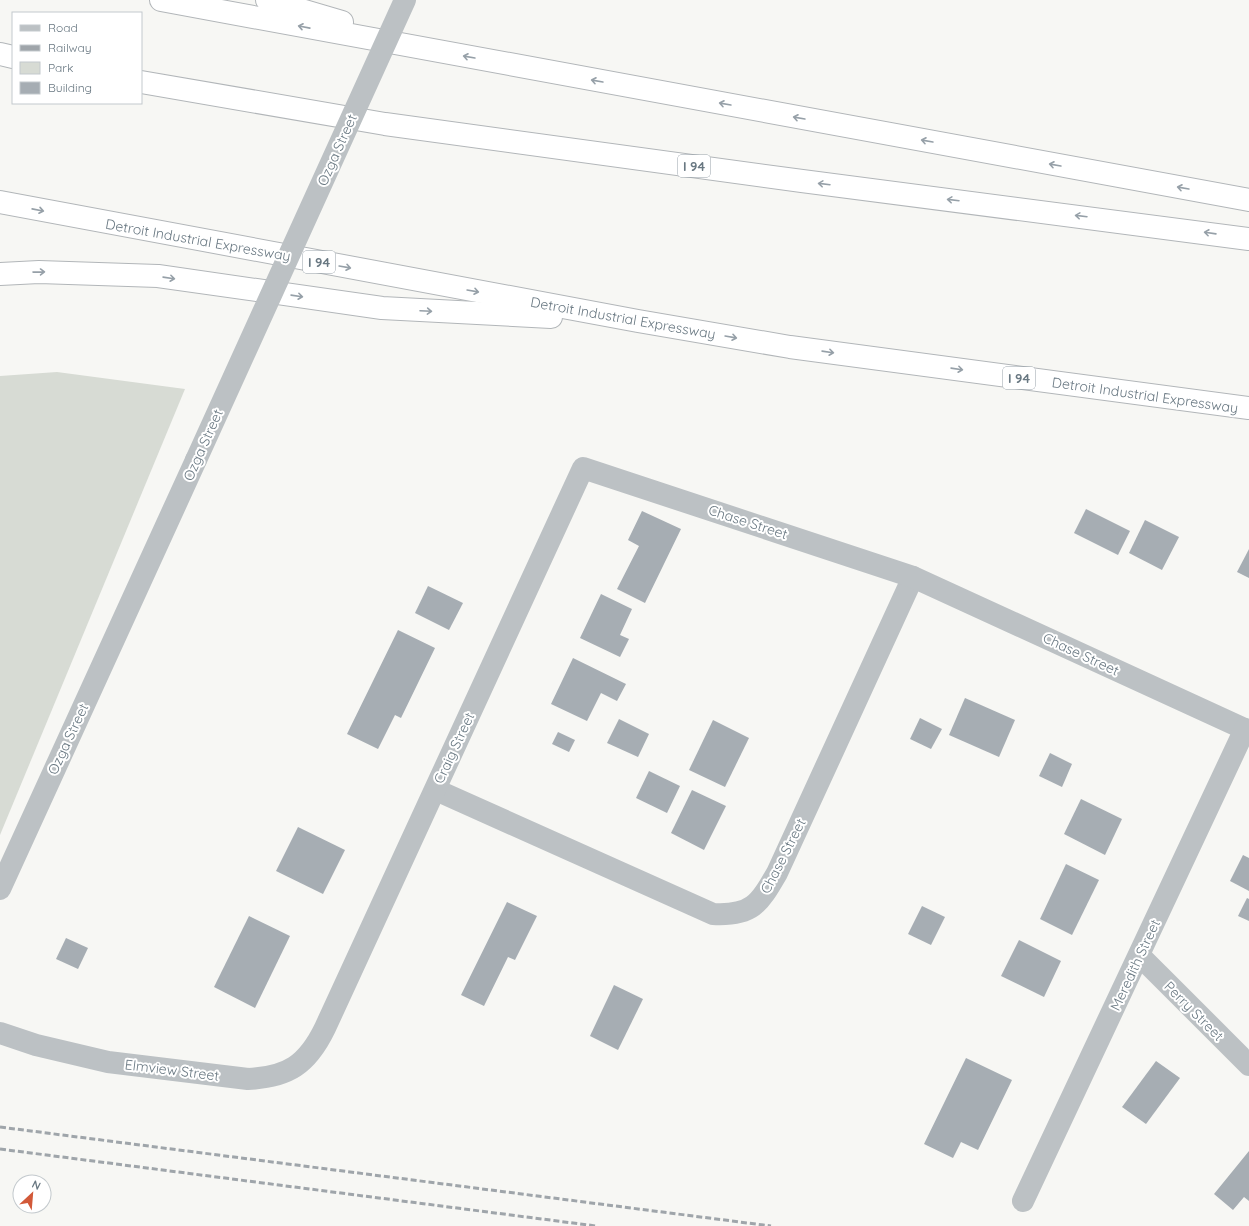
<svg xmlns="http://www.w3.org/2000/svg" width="1249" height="1226" font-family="Quicksand,sans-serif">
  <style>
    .green { fill: #d7dbd4 }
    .building { fill: #a6adb3 }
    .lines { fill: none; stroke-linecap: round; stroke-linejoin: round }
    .highway-casing { stroke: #b2b6b9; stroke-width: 24 }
    .minor { stroke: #bcc1c4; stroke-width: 22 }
    .highway { stroke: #fff; stroke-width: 22 }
    .rail { stroke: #9fa5aa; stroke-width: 3; stroke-dasharray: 6 3; stroke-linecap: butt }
    .minor-bridge { stroke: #bcc1c4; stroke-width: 22 }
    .oneway { stroke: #96a0a8 }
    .labels { text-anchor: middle; stroke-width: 4; stroke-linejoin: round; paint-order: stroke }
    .shield { fill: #fff; stroke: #96a0a8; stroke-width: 1 }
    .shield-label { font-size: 13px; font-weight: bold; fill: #697882 }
    .street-label { font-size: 14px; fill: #697882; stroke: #fff }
  </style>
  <rect width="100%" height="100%" fill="#f7f7f4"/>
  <path class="green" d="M57 372 185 389 0 835V376Z"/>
  <g class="building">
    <path d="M1086 509 1130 531 1118 555 1074 533Z"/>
    <path d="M642 511 681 529 645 603 617 589 639 546 628 540Z"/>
    <path d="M1145 520 1179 537 1162 570 1129 553Z"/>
    <path d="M1249 549V578L1237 572Z"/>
    <path d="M428 586 463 603 449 630 415 613Z"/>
    <path d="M601 594 632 609 620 635 629 639 620 657 580 638Z"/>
    <path d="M398 630 435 648 401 718 395 715 378 749 347 734Z"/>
    <path d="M573 658 626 684 617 701 601 693 587 721 551 704Z"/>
    <path d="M965 698 1015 720 999 757 949 735Z"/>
    <path d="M920 718 942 729 931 749 910 739Z"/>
    <path d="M619 719 649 734 638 757 607 743Z"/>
    <path d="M713 720 749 738 725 787 689 770Z"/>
    <path d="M558 732 575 740 569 752 552 744Z"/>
    <path d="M1050 753 1072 764 1062 787 1039 776Z"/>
    <path d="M649 771 680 786 667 813 636 798Z"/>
    <path d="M692 790 726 806 704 850 671 833Z"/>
    <path d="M1081 799 1122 819 1105 855 1064 834Z"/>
    <path d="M298 827 345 850 323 894 276 871Z"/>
    <path d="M1243 855 1249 858V891L1230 881Z"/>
    <path d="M1066 864 1099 880 1072 935 1040 919Z"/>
    <path d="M1247 898 1249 899V921L1238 916Z"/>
    <path d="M507 902 537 916 515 960 508 957 484 1006 461 995Z"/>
    <path d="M922 906 945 917 931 945 908 934Z"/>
    <path d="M249 916 290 936 255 1008 214 987Z"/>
    <path d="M66 938 88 948 78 969 56 959Z"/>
    <path d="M1019 940 1061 961 1044 997 1001 976Z"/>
    <path d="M614 985 643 999 618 1050 590 1036Z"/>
    <path d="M966 1058 1012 1080 978 1150 961 1142 953 1158 924 1144Z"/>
    <path d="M1156 1061 1180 1078 1146 1124 1122 1107Z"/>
    <path d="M1249 1151V1201L1244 1197 1233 1210 1214 1194Z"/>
  </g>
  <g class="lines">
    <g class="highway-casing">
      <g id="highway">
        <path d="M161 0 1249 200"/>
        <path d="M267 0 342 22"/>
        <path d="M0 54 13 57"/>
        <path d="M141 82 385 124 802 181 1249 239"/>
        <path d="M0 202 638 321 790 347 1249 408"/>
        <path d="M0 274 39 272 158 276 382 308 551 317"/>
      </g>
    </g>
    <g class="minor">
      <path d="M436 790 713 914C752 916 759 904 777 873L913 577"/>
      <path d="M0 889 196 460"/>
      <path d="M1140 956 1249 1065"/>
      <path d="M0 1033 36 1045 108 1062 248 1079C288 1077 307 1065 325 1028L583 468 913 577 1249 731"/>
      <path d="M1023 1201 1245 729"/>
    </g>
    <use href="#highway" class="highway"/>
    <g class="rail">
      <path d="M0 1127 771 1226"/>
      <path d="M0 1149 596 1226"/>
    </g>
    <path class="minor-bridge" d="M196 460 405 0"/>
  </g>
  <defs><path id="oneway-shaft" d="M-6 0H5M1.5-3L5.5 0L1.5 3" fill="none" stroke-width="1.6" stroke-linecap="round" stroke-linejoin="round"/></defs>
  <g class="oneway">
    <use href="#oneway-shaft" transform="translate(304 27) rotate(-169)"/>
    <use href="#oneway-shaft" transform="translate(469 57) rotate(-170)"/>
    <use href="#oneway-shaft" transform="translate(597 81) rotate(-170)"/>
    <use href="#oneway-shaft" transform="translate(725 104) rotate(-170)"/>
    <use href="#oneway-shaft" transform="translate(799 118) rotate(-170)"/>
    <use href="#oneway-shaft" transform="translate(927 141) rotate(-170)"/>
    <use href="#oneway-shaft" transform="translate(1055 165) rotate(-170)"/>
    <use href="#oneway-shaft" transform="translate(824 184) rotate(-173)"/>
    <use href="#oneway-shaft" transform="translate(1183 188) rotate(-170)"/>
    <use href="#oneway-shaft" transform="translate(953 200) rotate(-173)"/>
    <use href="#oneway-shaft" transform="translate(38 210) rotate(11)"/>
    <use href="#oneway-shaft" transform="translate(1081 216) rotate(-173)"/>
    <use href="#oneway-shaft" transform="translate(1210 233) rotate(-172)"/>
    <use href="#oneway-shaft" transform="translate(345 267) rotate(10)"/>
    <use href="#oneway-shaft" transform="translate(39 272) rotate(-1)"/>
    <use href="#oneway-shaft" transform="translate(169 278) rotate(8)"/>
    <use href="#oneway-shaft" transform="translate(473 291) rotate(10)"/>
    <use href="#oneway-shaft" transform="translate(297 296) rotate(8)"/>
    <use href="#oneway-shaft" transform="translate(426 311) rotate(3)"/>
    <use href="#oneway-shaft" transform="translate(731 337) rotate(10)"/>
    <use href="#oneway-shaft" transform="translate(828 352) rotate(8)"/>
    <use href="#oneway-shaft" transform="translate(957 369) rotate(8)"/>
  </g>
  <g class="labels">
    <g class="shield">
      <rect x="678" y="155" width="32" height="22" rx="3"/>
      <rect x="303" y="251" width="32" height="22" rx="3"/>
      <rect x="1003" y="367" width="32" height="22" rx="3"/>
    </g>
    <g class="shield-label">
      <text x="694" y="171">I 94</text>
      <text x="319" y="267">I 94</text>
      <text x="1019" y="383">I 94</text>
    </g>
    <g class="street-label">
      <text transform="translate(337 150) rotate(-66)" y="5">Ozga Street</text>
      <text transform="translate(198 240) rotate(10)" y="5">Detroit Industrial Expressway</text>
      <text transform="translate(623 318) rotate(10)" y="5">Detroit Industrial Expressway</text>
      <text transform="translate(1145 395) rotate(8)" y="5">Detroit Industrial Expressway</text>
      <text transform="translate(203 445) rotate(-66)" y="5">Ozga Street</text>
      <text transform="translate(748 522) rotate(18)" y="5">Chase Street</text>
      <text transform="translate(1081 654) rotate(25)" y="5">Chase Street</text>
      <text transform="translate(68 739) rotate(-65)" y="5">Ozga Street</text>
      <text transform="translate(454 748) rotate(-65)" y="5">Craig Street</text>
      <text transform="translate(783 856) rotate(-63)" y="5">Chase Street</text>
      <text transform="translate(1135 965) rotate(-65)" y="5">Meredith Street</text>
      <text transform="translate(1194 1011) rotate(45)" y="5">Perry Street</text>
      <text transform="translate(172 1070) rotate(7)" y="5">Elmview Street</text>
    </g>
  </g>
  <rect x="12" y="12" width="130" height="92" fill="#ffffff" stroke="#c3c9cd"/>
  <rect x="20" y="25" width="20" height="6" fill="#bcc1c4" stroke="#c3c9cd"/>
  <text x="48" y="32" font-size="12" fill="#697882">Road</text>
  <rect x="20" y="45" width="20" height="6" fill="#9fa5aa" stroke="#c3c9cd"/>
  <text x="48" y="52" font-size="12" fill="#697882">Railway</text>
  <rect x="20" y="62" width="20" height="12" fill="#d7dbd4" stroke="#c3c9cd"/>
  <text x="48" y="72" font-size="12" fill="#697882">Park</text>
  <rect x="20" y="82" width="20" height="12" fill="#a6adb3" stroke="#c3c9cd"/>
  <text x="48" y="92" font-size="12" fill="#697882">Building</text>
  <g transform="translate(32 1194) rotate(26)"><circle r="19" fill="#ffffff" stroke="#c3c9cd"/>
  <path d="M0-3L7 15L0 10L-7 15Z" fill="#d25939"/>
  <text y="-6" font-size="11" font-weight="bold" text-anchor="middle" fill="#697882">N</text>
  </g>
</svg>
